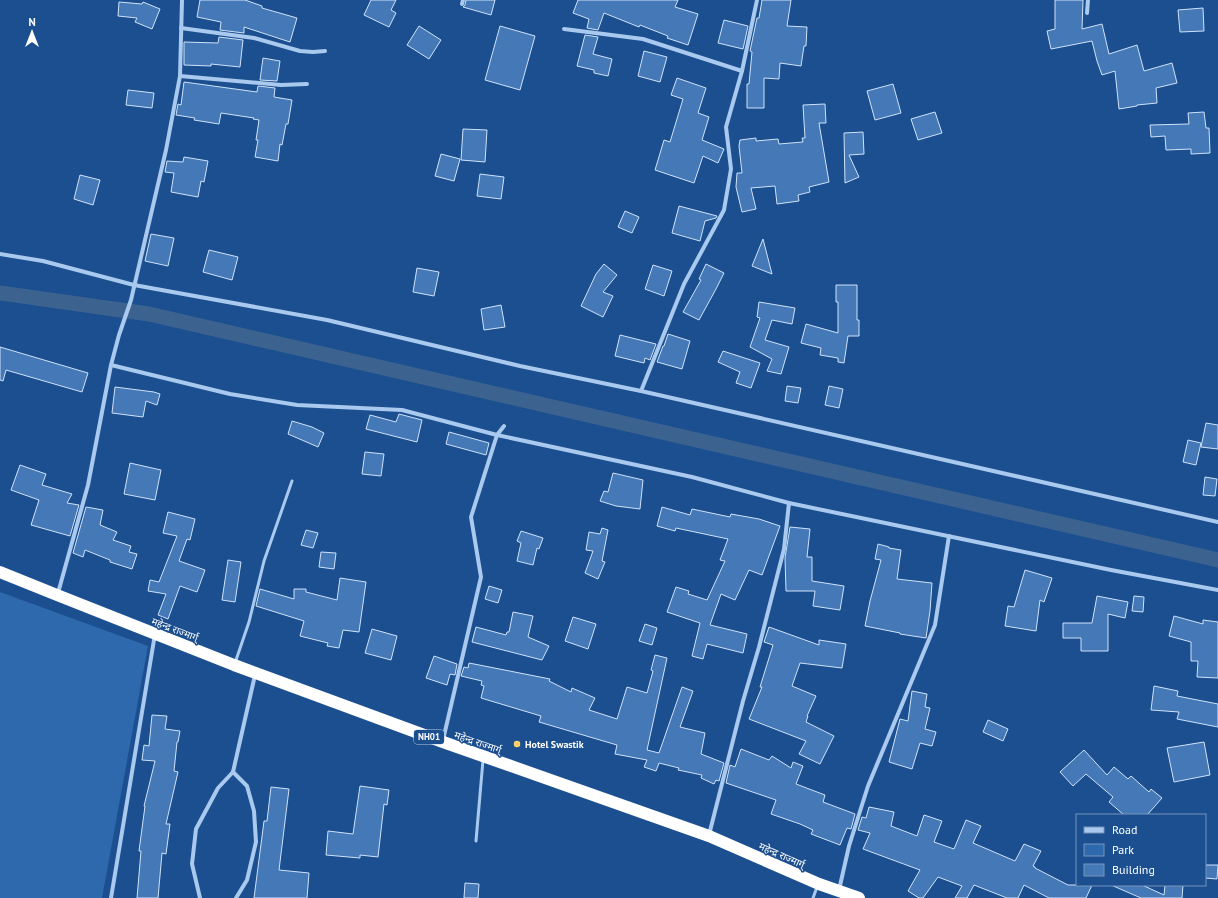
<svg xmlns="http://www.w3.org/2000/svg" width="1218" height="898" font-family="'PT Sans','Noto Sans Devanagari',sans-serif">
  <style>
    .green { fill: #2e69ad }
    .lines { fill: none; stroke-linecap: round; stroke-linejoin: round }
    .canal { stroke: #3c6290; stroke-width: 15 }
    .building { fill: #4478b7; stroke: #cfe3fa }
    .lane { stroke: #a9c9ee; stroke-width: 3 }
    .street { stroke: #a9c9ee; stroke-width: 4 }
    .highway { stroke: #fff; stroke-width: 12 }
    .poi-dot { fill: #ffd166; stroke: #1b4f8f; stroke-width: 1.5 }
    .labels { text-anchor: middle; stroke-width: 3; stroke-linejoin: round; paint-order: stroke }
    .shield { fill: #1b4f8f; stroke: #bbcadd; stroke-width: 1 }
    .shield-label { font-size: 9px; font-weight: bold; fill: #fff }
    .street-label { font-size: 10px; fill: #fff; stroke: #1b4f8f }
    .poi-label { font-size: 10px; font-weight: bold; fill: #fff; stroke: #1b4f8f; text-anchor: start }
  </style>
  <rect width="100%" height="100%" fill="#1b4f8f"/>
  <path class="green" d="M0 592 148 646 102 898H0Z"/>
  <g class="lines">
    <path class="canal" d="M0 293 149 314 1218 560"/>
  </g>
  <g class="building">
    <path d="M200 0H245L262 6V8L297 18 290 42 244 27V33L220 30 221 22 197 17Z"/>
    <path d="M371 0H396L391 10 396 13 389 27 364 15Z"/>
    <path d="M466 0H495L491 15 463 7 465 5Z"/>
    <path d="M578 0H678L675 7 698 14 688 45 667 38 668 36 640 25 639 27 604 13 598 30 587 28 589 19 573 13Z"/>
    <path d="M762 0H791L787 26 807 27 806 46H804L801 66 780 63 779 79 764 78V108H747V84H749L752 52 750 51 757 18H759Z"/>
    <path d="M1055 0H1083L1082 29 1102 24 1109 54 1137 45 1144 71 1172 63 1177 83 1156 88 1157 103 1137 105V106L1119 109 1115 71 1102 75 1097 61 1092 41 1051 49 1047 31 1055 29Z"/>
    <path d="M119 2 142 4 143 2 160 9 152 29 135 22 137 18 118 16Z"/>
    <path d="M1203 8 1204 31 1180 32 1178 10Z"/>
    <path d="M724 20 748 26 743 49 718 43Z"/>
    <path d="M419 26 441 40 429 59 407 45Z"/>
    <path d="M500 26 535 36 520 90 485 80Z"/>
    <path d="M585 35 598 37 593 54 612 59 608 76 594 73V70L577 66Z"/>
    <path d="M219 37 243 40 240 67 211 64V66L184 65V42L218 43Z"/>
    <path d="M644 51 667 57 660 82 638 76Z"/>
    <path d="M263 58 280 61 277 81 260 80Z"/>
    <path d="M677 78 706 88 698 113 709 117 702 140 724 149 718 163 703 156 694 183 655 170 664 140 670 142 683 99 671 95Z"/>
    <path d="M184 82 257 92 258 86 275 88 274 97 292 100 288 124H286L282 145 280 144 278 161 255 157 258 140H256L259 120 253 119 254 118 221 113 219 124 194 120 195 118 176 115 178 104 181 105Z"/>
    <path d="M893 84 901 113 875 120 867 91Z"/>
    <path d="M128 90 154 93 152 108 126 105Z"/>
    <path d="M825 104 826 123H819L829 182 809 187 810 192 798 195 799 201 777 204 775 186 751 188 756 209 742 212 736 187 737 173H742L739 146 740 140 756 138V141L778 139 779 144 803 142 802 138H805L803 105Z"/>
    <path d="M935 112 942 133 918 140 911 119Z"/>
    <path d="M1204 112 1206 128H1209L1210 153 1191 154V149L1166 150 1165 136 1151 137 1150 125 1189 124 1188 113Z"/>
    <path d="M463 129 487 130 485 162 461 160Z"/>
    <path d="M863 132 864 154 849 155 859 177 845 183 844 133Z"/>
    <path d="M441 154 460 159 454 181 435 176Z"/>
    <path d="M184 157 208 161 204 182 201 181 198 197 171 192 174 173 165 172 167 161 183 162Z"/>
    <path d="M480 174 504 177 501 199 477 196Z"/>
    <path d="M80 175 100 180 93 205 74 199Z"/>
    <path d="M679 206 717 216 716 218 705 221 700 241 672 233Z"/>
    <path d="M625 211 639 217 632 233 618 227Z"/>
    <path d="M151 234 174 238 168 266 145 261Z"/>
    <path d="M763 239 772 274 752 266Z"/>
    <path d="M209 250 238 257 232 280 203 272Z"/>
    <path d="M604 264 617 275 603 292 613 296 603 317 581 306 596 274Z"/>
    <path d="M706 264 724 273 716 289 699 320 683 312 701 280 699 279Z"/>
    <path d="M653 265 672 271 664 296 645 289Z"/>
    <path d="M417 268 439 272 434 296 413 292Z"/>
    <path d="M836 285H857V320H859V336H848L844 363 838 362V358L820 355 821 348 801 343 806 324 838 333V302H836Z"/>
    <path d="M759 302 795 308 792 324 772 320 765 340 789 347 781 374 767 371 772 359 750 347 760 318 757 317Z"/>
    <path d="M501 305 505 327 484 330 481 309Z"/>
    <path d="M668 334 690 341 682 369 657 362 663 346H664Z"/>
    <path d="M620 335 656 344 650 360 645 358 644 363 615 356Z"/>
    <path d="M0 347 88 373 82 392 6 370 3 381 0 380Z"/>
    <path d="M723 351 760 363 751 388 736 383 740 372 718 362Z"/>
    <path d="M787 386 801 388 798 403 785 401Z"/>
    <path d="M829 386 843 389 839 408 825 405Z"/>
    <path d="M115 387 154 392 160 394 157 405 146 401 143 417 112 413Z"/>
    <path d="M399 414 422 420 417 442 366 429 370 415 396 422Z"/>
    <path d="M292 421 312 427 324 433 318 447 288 434Z"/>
    <path d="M1206 423 1218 425V449L1201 447Z"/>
    <path d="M449 432 489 443 486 455 446 444Z"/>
    <path d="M1188 440 1201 443 1196 465 1183 462Z"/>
    <path d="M365 452 384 454 381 476 362 474Z"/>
    <path d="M130 463 161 470 155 500 124 494Z"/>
    <path d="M20 465 46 474 42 485 72 494 67 503 79 505 70 536 31 525 39 500 11 490Z"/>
    <path d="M613 473 643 480 640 509 616 506 600 501 604 491 608 492Z"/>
    <path d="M1205 477 1217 479 1215 496 1203 495Z"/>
    <path d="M86 507 103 510 100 525 117 532 113 540 131 546 129 552 137 554 132 569 110 562V560L85 550 83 557 73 553Z"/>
    <path d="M662 507 690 515 692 509 730 517 731 514 759 519 780 526 762 575 749 570 735 600 721 594 710 625 747 634 743 653 707 644 703 659 692 656 700 623 667 612 676 587 689 591 688 594 707 600 725 561 720 560 728 539 676 528 675 531 657 526Z"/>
    <path d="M168 512 195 519 190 540 187 539 179 561 205 570 197 592 180 586 168 619 158 615 166 594 148 591 150 580 159 582 177 536 163 533Z"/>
    <path d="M790 527 810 529 807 557H812V581L844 586 840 610 813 606 815 591H786L785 558Z"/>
    <path d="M602 528 608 530 602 561 605 562 598 579 585 573 593 551 586 550 589 532 600 534Z"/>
    <path d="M306 530 318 533 313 548 301 545Z"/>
    <path d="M521 531 543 538 539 549 537 548 533 565 517 561 521 543 517 541Z"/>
    <path d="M878 544 889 547V548L901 550 897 579 932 583 930 611 926 638 900 634V633L865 626 870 601 881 560 875 559Z"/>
    <path d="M321 552 336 553 334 569 319 567Z"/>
    <path d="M228 560 241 562 235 602 222 600Z"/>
    <path d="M1025 570 1052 578 1044 602 1040 600 1036 631 1005 626 1008 606 1014 607Z"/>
    <path d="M340 578 366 582 359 632 343 630 339 648 327 646 328 643 300 636 304 621 256 606 260 589 294 599V589H306V592L337 600Z"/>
    <path d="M489 586 502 590 498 603 485 599Z"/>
    <path d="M1097 596 1128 602 1125 618 1108 614V651H1081V638H1063V623H1092Z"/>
    <path d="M1134 596 1144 597 1143 612 1132 611Z"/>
    <path d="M513 612 533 616 528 637 549 646 542 660 472 642 476 627 506 635 507 632H509Z"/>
    <path d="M1174 616 1203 624V620L1218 622V678L1197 677 1198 661H1191V642L1169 636Z"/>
    <path d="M573 617 596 624 588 649 565 641Z"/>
    <path d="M645 624 657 628 652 645 639 641Z"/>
    <path d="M769 627 819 645V640L846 644 842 668 800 663 792 686 816 696 807 716H808L806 722 834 736 820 764 799 754 806 741 749 719 762 687H760L773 645 764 642Z"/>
    <path d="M372 629 397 636 391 660 365 653Z"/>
    <path d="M655 655 667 658 647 750 659 753 682 687 693 691 680 727 705 733 701 754 724 763 719 781 716 780 714 784 701 778 702 775 678 770 679 768 659 763 656 771 644 767 647 760 615 754 617 745 539 722 541 716 481 698 484 686 481 685 482 681 461 676 464 667 468 668 469 663 550 679 549 681 571 692 572 688 595 698 589 710 617 719 627 687 647 693 653 671 651 670Z"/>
    <path d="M434 656 457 664 455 675 450 674 447 685 426 678Z"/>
    <path d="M1154 686 1178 691 1177 696 1218 704V727L1177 719 1179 712 1151 710Z"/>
    <path d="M912 691 927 694 925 707 930 708 925 729 936 732 932 746 920 743 912 769 889 762 900 719 908 721Z"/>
    <path d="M152 715 167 716 165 729 180 731 178 742H177L174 771 178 772 166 824H170L166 854 162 853 158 898H137L141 851H139L145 806H144L155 761 142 760 144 745 149 746Z"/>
    <path d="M988 720 1008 729 1003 741 983 732Z"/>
    <path d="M1204 742 1210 775 1174 782 1167 748Z"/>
    <path d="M741 749 769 760 772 756 791 768 793 762 803 766 796 784 825 795 823 802 855 814 851 829 847 828 840 845 811 834 813 830 800 824 771 814 776 800 726 783 730 765 735 767Z"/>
    <path d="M1084 750 1107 775 1114 767 1128 779 1131 776 1149 792 1151 789 1162 798 1147 815H1124L1109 802 1113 797 1086 774 1073 786 1060 772Z"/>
    <path d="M360 786 389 790 387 805 384 804 378 857 360 855V858L326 855 328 831 353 834Z"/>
    <path d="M271 787 289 789 279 870 309 873 307 898H254L264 821H267Z"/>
    <path d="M869 807 894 812 891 826 917 836 924 815 942 821 934 842 954 849 966 820 981 826 973 843 1015 861 1024 844 1041 851 1033 866 1035 867V868L1068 885H1092L1086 898H1049L1024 885 1018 898H1007L974 885 967 898H955L962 886 938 877 923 898H919L908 891 920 870 863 849 870 833 858 830 862 817 866 818Z"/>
    <path d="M1205 865H1218L1217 879 1205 878Z"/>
    <path d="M465 883 479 884 478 898H464Z"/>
    <path d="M1111 885H1142L1164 895 1165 885H1183L1182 898H1141Z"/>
  </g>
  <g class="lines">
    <g class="lane">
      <path d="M235 663 249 622 264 561 292 481"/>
      <path d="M476 841 483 760"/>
      <path d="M813 898 817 887"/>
    </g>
    <g class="street">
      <path d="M462 4 463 0"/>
      <path d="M1087 13 1088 0"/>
      <path d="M181 28 254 38 300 51 313 52 325 51"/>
      <path d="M564 29 643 39 742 71"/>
      <path d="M180 76 281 85 307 84"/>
      <path d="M0 254 43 261 134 285 327 320 520 366 641 391 1218 522"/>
      <path d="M111 365 230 394 297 405 402 410 497 435 692 477 789 503 1111 570 1218 590"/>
      <path d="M641 391 684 284 724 210 731 169 726 127 742 71 757 0"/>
      <path d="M58 593 88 485 111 365 119 335 131 300 166 150 180 76 182 0"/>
      <path d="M443 740 481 577 471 517 497 435 504 426"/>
      <path d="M233 772 247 786 254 811 256 842 247 880 236 898"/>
      <path d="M709 835 743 701 759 647 784 549 789 503"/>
      <path d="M839 890 849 846 868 786 935 625 949 536"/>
      <path d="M111 898 155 634"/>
      <path d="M200 898 192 864 196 829 218 788 233 772 255 675"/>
    </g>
    <path class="highway" d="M0 572 57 595 234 665 443 742 709 836 819 884 859 898"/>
  </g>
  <circle class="poi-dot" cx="517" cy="744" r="4"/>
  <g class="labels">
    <rect class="shield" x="414" y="730" width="30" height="14" rx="3"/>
    <g class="shield-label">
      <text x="429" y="740">NH01</text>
    </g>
    <g class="street-label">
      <text transform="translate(175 629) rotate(21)" y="4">महेन्द्र राज्मार्ग्</text>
      <text transform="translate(478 742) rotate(19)" y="4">महेन्द्र राज्मार्ग्</text>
      <text transform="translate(782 855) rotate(24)" y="4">महेन्द्र राज्मार्ग्</text>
    </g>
    <g class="poi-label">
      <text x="525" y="748">Hotel Swastik</text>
    </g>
  </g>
  <rect x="1076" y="814" width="130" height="72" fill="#1b4f8f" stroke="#7695bc"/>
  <rect x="1084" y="827" width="20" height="6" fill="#a9c9ee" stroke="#7695bc"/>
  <text x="1112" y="834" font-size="12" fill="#ffffff">Road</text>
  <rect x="1084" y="844" width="20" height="12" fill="#2e69ad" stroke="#7695bc"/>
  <text x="1112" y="854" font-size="12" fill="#ffffff">Park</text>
  <rect x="1084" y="864" width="20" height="12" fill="#4478b7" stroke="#7695bc"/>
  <text x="1112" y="874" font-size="12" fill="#ffffff">Building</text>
  <g transform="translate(32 32)" stroke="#1b4f8f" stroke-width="3" paint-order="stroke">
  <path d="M0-3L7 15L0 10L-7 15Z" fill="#ffffff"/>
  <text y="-6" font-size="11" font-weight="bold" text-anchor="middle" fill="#ffffff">N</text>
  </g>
</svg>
